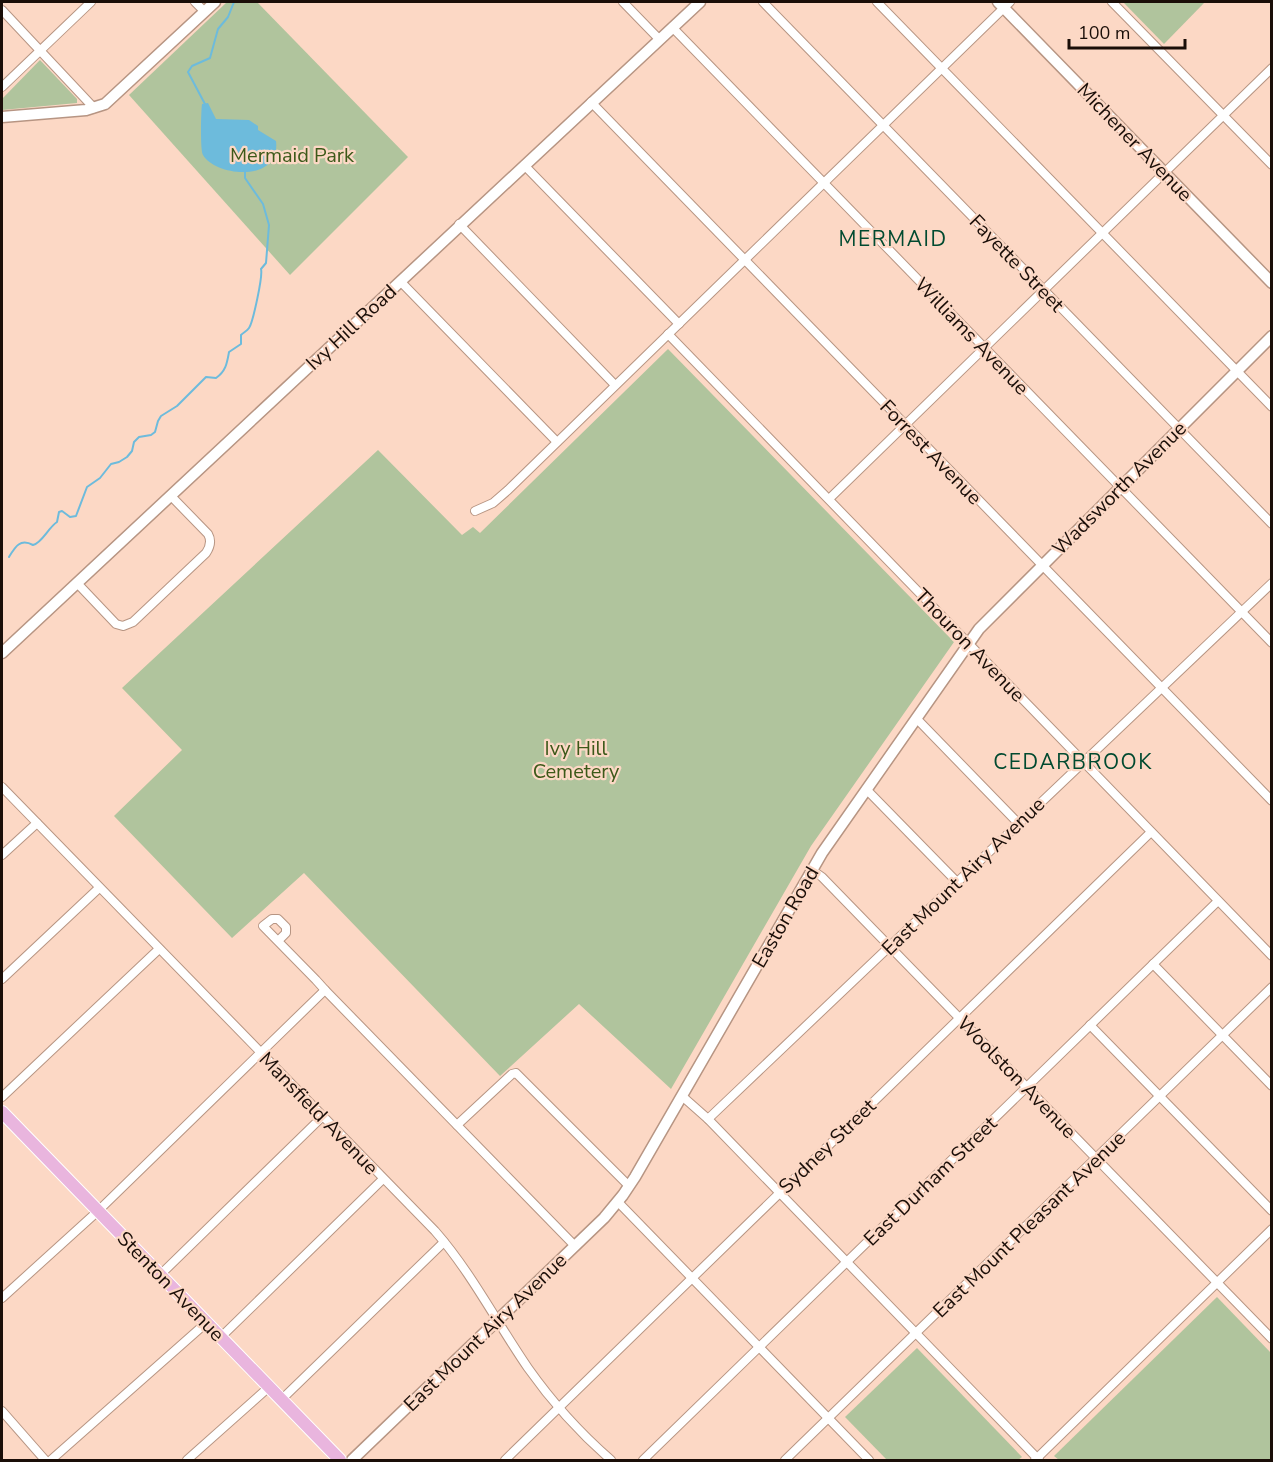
<svg xmlns="http://www.w3.org/2000/svg" width="1273" height="1462" font-family="'Nunito Sans',sans-serif">
  <style>
    .green { fill: #b0c49d }
    .water { fill: #6dbbdc }
    .lines { fill: none; stroke-linecap: round; stroke-linejoin: round }
    .stream { stroke: #6dbbdc; stroke-width: 2 }
    .street-casing { stroke: #b79583; stroke-width: 10 }
    .secondary-casing { stroke: #b79583; stroke-width: 13 }
    .primary-casing { stroke: #fff; stroke-width: 14 }
    .street { stroke: #fff; stroke-width: 8 }
    .secondary { stroke: #fff; stroke-width: 10 }
    .primary { stroke: #e9b5de; stroke-width: 12 }
    .labels { text-anchor: middle; stroke-width: 4.5; stroke-linejoin: round; paint-order: stroke }
    .street-label { font-size: 20px; fill: #1a0e08; stroke: #fcd8c5 }
    .park-label { font-size: 20px; fill: #3c5919; stroke: #fcd8c5 }
    .neighbourhood-label { font-size: 21px; letter-spacing: 1.5px; fill: #014a30; stroke: #fcd8c5 }
  </style>
  <rect width="100%" height="100%" fill="#fcd8c5"/>
  <g class="green">
    <path d="M227 2H257L408 157 290 275 129 95Z"/>
    <path d="M1123 2H1205L1164 44Z"/>
    <path d="M40 60 77 99V103L2 110V99Z"/>
    <path d="M668 349 954 642 811 846 671 1089 579 1004 500 1076 304 873 232 938 114 816 182 750 122 688 378 450 462 535 473 527 480 533Z"/>
    <path d="M1217 1297 1271 1353V1460H1059L1054 1456Z"/>
    <path d="M917 1348 1022 1457 1018 1460H887L845 1417Z"/>
  </g>
  <path class="water" d="M208 103 216 119 249 120 258 126V130L276 141C281 183 216 177 203 155 200 151 201 110 202 104Z"/>
  <g class="lines">
    <g class="stream">
      <path d="M206 106 188 72 192 66 210 58 218 29 228 17 234 2"/>
      <path d="M9 557C15 547 20 538 33 545 42 543 48 528 57 522L59 512 62 511 70 517 76 516 87 487 100 478 111 464 119 462 127 457 132 451 134 442 139 437 151 435 155 432 158 421 161 416 177 406 206 377 216 378C226 371 227 363 229 352L241 344V335C244 332 247 331 249 328 253 322 263 276 261 269L266 263 269 225 263 204 245 178V169"/>
    </g>
    <g class="street-casing">
      <g id="street">
        <path d="M195 2 204 11"/>
        <path d="M623 2 659 39"/>
        <path d="M763 2 1272 524"/>
        <path d="M877 2 1272 407"/>
        <path d="M1112 2 1272 165"/>
        <path d="M2 10 94 108"/>
        <path d="M672 27 1272 643"/>
        <path d="M2 87 91 2"/>
        <path d="M591 102 1272 801"/>
        <path d="M524 165 679 324"/>
        <path d="M459 224 615 385"/>
        <path d="M400 281 557 442"/>
        <path d="M668 334 1272 956"/>
        <path d="M829 499 1272 68"/>
        <path d="M475 511 493 503 508 490 1010 2"/>
        <path d="M77 583 116 624 123 626 133 622 206 553C210 547 212 541 208 534L171 496"/>
        <path d="M916 718 1018 823"/>
        <path d="M2 787 435 1231C471 1272 497 1323 528 1368 552 1402 580 1433 611 1460"/>
        <path d="M866 789 957 882"/>
        <path d="M2 855 37 823"/>
        <path d="M812 870 822 877 1272 1339"/>
        <path d="M278 941 286 933V927L278 919H272L263 926 316 980 325 990 575 1246"/>
        <path d="M1153 964 1272 1086"/>
        <path d="M2 979 99 888"/>
        <path d="M1090 1025 1272 1211"/>
        <path d="M682 1096 708 1119 1039 1460"/>
        <path d="M2 1097 159 949"/>
        <path d="M708 1119 1272 583"/>
        <path d="M457 1125 512 1074 516 1073 629 1186"/>
        <path d="M618 1202 869 1460"/>
        <path d="M160 1275 323 1116"/>
        <path d="M2 1298 98 1211 325 990"/>
        <path d="M221 1337 383 1179"/>
        <path d="M281 1400 444 1242"/>
        <path d="M2 1411 45 1460"/>
        <path d="M51 1460 206 1323"/>
        <path d="M187 1460 269 1387"/>
        <path d="M505 1460 1151 832"/>
        <path d="M643 1460 1218 901"/>
        <path d="M785 1460 1272 987"/>
        <path d="M1035 1460 1272 1229"/>
      </g>
    </g>
    <g class="secondary-casing">
      <g id="secondary">
        <path d="M998 2 1272 283"/>
        <path d="M2 117 86 110 105 104 215 2"/>
        <path d="M2 653 700 2"/>
        <path d="M352 1460 604 1218 623 1195 635 1177 822 853 979 629 1272 336"/>
      </g>
    </g>
    <g class="primary-casing">
      <path id="primary" d="M2 1112 340 1460"/>
    </g>
    <use href="#street" class="street"/>
    <use href="#secondary" class="secondary"/>
    <use href="#primary" class="primary"/>
  </g>
  <g class="labels">
    <g class="street-label">
      <text transform="translate(1135 142) rotate(46)" y="7">Michener Avenue</text>
      <text transform="translate(1017 263) rotate(46)" y="7">Fayette Street</text>
      <text transform="translate(351 327) rotate(-43)" y="7">Ivy Hill Road</text>
      <text transform="translate(972 336) rotate(46)" y="7">Williams Avenue</text>
      <text transform="translate(931 452) rotate(46)" y="7">Forrest Avenue</text>
      <text transform="translate(1119 488) rotate(-45)" y="7">Wadsworth Avenue</text>
      <text transform="translate(970 645) rotate(46)" y="7">Thouron Avenue</text>
      <text transform="translate(963 876) rotate(-44)" y="7">East Mount Airy Avenue</text>
      <text transform="translate(785 917) rotate(-60)" y="7">Easton Road</text>
      <text transform="translate(1017 1077) rotate(46)" y="7">Woolston Avenue</text>
      <text transform="translate(319 1113) rotate(46)" y="7">Mansfield Avenue</text>
      <text transform="translate(827 1146) rotate(-44)" y="7">Sydney Street</text>
      <text transform="translate(930 1181) rotate(-44)" y="7">East Durham Street</text>
      <text transform="translate(1029 1224) rotate(-44)" y="7">East Mount Pleasant Avenue</text>
      <text transform="translate(171 1286) rotate(46)" y="7">Stenton Avenue</text>
      <text transform="translate(485 1332) rotate(-44)" y="7">East Mount Airy Avenue</text>
    </g>
    <g class="park-label">
      <text x="292" y="162">Mermaid Park</text>
      <text x="576" y="755">Ivy Hill<tspan x="576" dy="23">Cemetery</tspan></text>
    </g>
    <g class="neighbourhood-label">
      <text x="893" y="246">MERMAID</text>
      <text x="1073" y="769">CEDARBROOK</text>
    </g>
  </g>
  <rect width="1273" height="1462" fill="none" stroke="#1a0e08" stroke-width="6"/>
  <path d="M1069 39v9h116v-9" fill="none" stroke="#1a0e08" stroke-width="3"/>
  <text x="1078" y="39" font-size="18" fill="#1a0e08" stroke="#fcd8c5" stroke-width="4.5" paint-order="stroke">100 m</text>
</svg>
